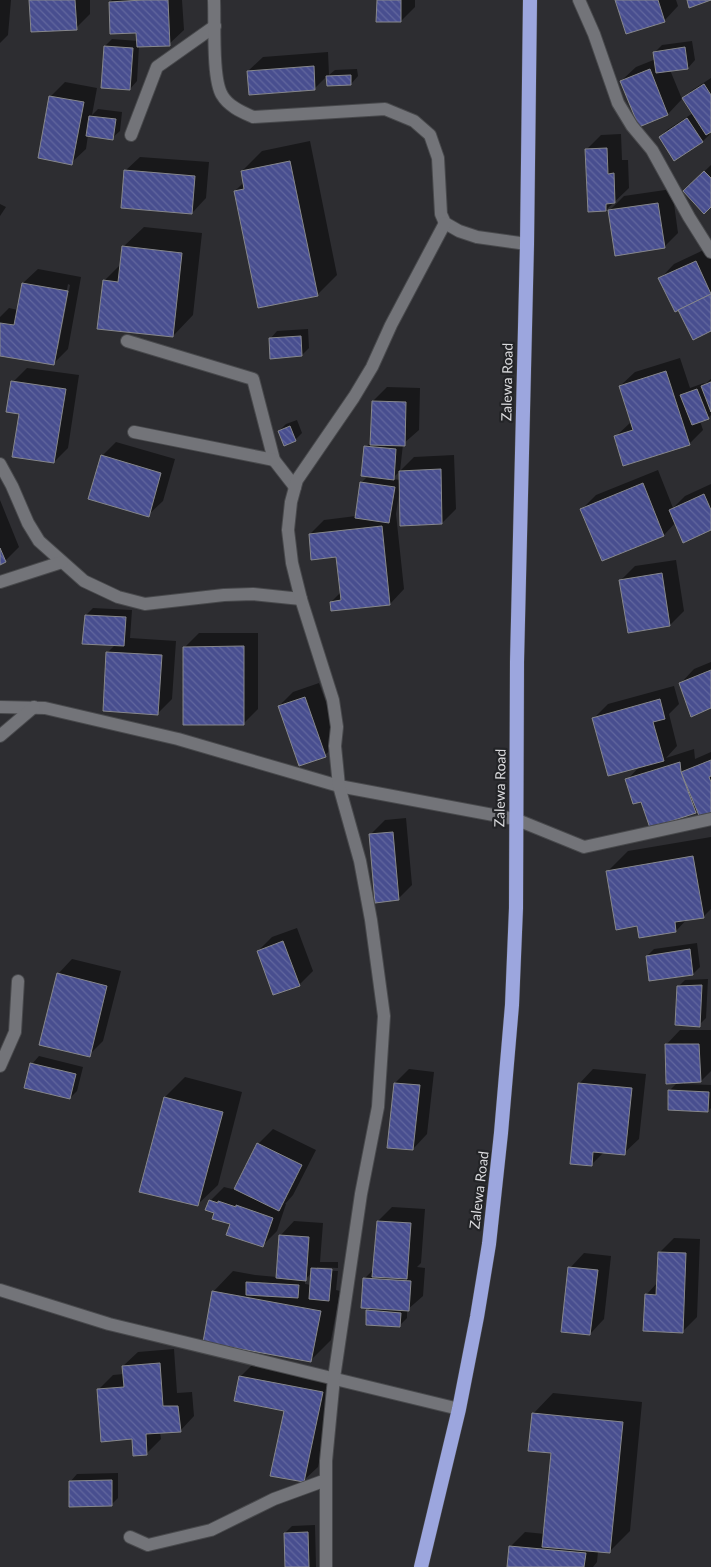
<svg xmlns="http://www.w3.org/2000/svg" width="711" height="1567" font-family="Lato,sans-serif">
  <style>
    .shadow { fill: #0007; fill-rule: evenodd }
    .building { fill: url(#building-back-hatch); stroke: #86878b }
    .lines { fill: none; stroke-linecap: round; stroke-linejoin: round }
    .service-casing { stroke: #48494c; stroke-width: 14 }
    .minor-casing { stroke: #48494c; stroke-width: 14 }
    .trunk-casing { stroke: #48494c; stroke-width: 15 }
    .service { stroke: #737479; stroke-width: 12 }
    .minor { stroke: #737479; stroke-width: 12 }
    .trunk { stroke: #9ca6de; stroke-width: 14 }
    .labels { text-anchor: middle; stroke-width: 4.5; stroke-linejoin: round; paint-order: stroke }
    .street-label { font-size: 14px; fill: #dadadd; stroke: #232427 }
  </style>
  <defs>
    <pattern id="building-back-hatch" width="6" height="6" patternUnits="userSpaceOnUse" patternTransform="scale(1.25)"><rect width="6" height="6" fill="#484e8f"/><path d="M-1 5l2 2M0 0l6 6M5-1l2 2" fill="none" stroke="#62679e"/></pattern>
  </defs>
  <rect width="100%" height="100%" fill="#2d2d31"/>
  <g class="shadow">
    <path d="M0 0H11L8 35 0 43Z"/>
    <path d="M31 0H90V14L76 28Z"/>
    <path d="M112 0H182L184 30 169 44 139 46 137 81 130 89 105 46 112 39 138 41 137 31 110 2Z"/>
    <path d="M378 0H415V7L401 21Z"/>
    <path d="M616 0H676L678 6 664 21Z"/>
    <path d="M692 41 695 60 688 68 670 70 682 99 668 114 640 125 621 81 636 67 656 59 655 52 662 45Z"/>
    <path d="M328 52 329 75 335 70 357 69 358 76 351 84 328 85 327 76 315 88 248 71 263 57Z"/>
    <path d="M711 78V130L708 132 710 134 703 141 675 159 660 137 667 130 693 113 684 99 691 91Z"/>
    <path d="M65 82 97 88 92 115 98 109 122 112 120 131 112 138 88 135 86 149 71 163 50 97Z"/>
    <path d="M621 134 622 160H628L629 188 606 210 586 150 601 135Z"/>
    <path d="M310 141 337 275 317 295 235 191 244 182 242 171 262 151Z"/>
    <path d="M140 157 209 162 206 198 192 213 125 171Z"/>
    <path d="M711 165V206L684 191Z"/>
    <path d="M672 189 678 233 664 247 609 211 624 196Z"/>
    <path d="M0 204 6 207 0 216Z"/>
    <path d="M144 227 202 233 193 315 173 336 104 281 122 263 123 247Z"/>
    <path d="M710 247 711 249V330L679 309 660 279 674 264Z"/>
    <path d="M38 269 81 277 68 349 54 363 0 354V317L9 308 18 310 23 283ZM68 284 70 285 58 349H56Z"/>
    <path d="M308 329 309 348 302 355 270 339 277 331Z"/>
    <path d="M680 358 690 388 704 383 705 384 711 379V381L709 382V384L711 383V415L708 418 700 421 703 430 689 444 615 437 631 422 620 386 635 372Z"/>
    <path d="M27 368 79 375 68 448 54 462 20 413 13 382Z"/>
    <path d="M387 387 420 388 419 430 403 444 400 471 414 457 454 455 456 509 442 523 399 493 396 514 404 589 390 604 332 610 331 602 341 592 338 556 310 534 324 520 356 516 361 483 368 476 366 447 372 441 373 401ZM400 471V480L392 479Z"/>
    <path d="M297 420 302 433 295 440 279 431 286 424Z"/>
    <path d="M116 442 175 459 163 501 148 515 102 456Z"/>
    <path d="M658 470 673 508 685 496 711 484V529L676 522 664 535 603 560 582 509 596 495Z"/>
    <path d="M0 500 19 547 5 561 0 563Z"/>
    <path d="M676 560 684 611 670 625 621 580 635 566Z"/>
    <path d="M93 608 132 610 130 638 176 641 172 699 157 714 104 710 108 652 115 645 86 615Z"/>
    <path d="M199 633H258V709L244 723 185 647Z"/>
    <path d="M711 662V707L680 684 694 669Z"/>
    <path d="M319 683 340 741 325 755 279 706 293 692Z"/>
    <path d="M674 686 679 704 669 714 677 746 666 758 694 749 695 759 711 752V812L698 810 695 812 642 800 627 780 640 766 594 718 608 704Z"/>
    <path d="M406 818 412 885 398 899 370 835 385 820Z"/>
    <path d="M711 837V909L703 917 687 919 676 931 638 925 608 871 628 851Z"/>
    <path d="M297 928 313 971 299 985 258 951 272 937Z"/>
    <path d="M697 943 700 967 693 974 647 956 654 949Z"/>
    <path d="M72 959 121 971 103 1041 89 1055 58 974Z"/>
    <path d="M708 979 706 1018 699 1025 678 987 685 980Z"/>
    <path d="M680 1030H711V1071L701 1081 684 1082V1084L711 1085V1108L708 1111 669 1091 678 1082 666 1045Z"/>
    <path d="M39 1056 83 1067 77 1091 70 1098 32 1064Z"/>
    <path d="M409 1069 434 1072 427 1134 413 1149 395 1083Z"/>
    <path d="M593 1069 646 1074 639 1139 624 1153 604 1152 592 1164 579 1084Z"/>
    <path d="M185 1077 242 1092 218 1185 197 1205 165 1097Z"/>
    <path d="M273 1129 316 1150 293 1195 285 1204H286L277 1231 262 1246 216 1212 210 1201 224 1187 232 1189 234 1188H236L258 1144Z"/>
    <path d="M392 1207 425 1209 421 1263 417 1267 425 1268 423 1296 407 1310V1318L400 1325 368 1311 371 1307 364 1279 374 1269 378 1221Z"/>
    <path d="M294 1221 323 1223 320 1262H338V1268L317 1267V1270L338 1271 336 1290 340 1291 331 1340 311 1360 213 1292 233 1271 255 1275 277 1277 280 1236ZM312 1272 311 1285 305 1284V1280Z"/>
    <path d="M674 1238 700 1239 697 1317 682 1332 646 1295 658 1282 660 1252Z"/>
    <path d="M584 1253 611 1256 604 1319 590 1334 570 1268Z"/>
    <path d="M174 1349 177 1393 192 1392 194 1416 180 1431 160 1432 161 1439 146 1454 99 1389 113 1375 124 1374 123 1366 138 1352Z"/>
    <path d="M255 1362 336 1378 318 1467 303 1481 285 1410 236 1400 241 1376Z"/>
    <path d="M553 1393 642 1402 630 1531 609 1552 598 1551 597 1562 593 1567H507L509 1565 510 1547 525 1532 545 1534 552 1452 533 1414Z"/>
    <path d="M118 1473V1498L111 1505 70 1482 77 1474Z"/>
    <path d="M315 1525 316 1567H286L285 1533 292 1526Z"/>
  </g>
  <g class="building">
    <path d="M29 0H75L77 30 31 32Z"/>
    <path d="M143 0H168L170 46 137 47 136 33 110 34 109 2Z"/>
    <path d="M377 0H401V22H376Z"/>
    <path d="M615 0H658L665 22 626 34Z"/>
    <path d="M687 0H711L689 8Z"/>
    <path d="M104 46 133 48 130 90 101 88Z"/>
    <path d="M685 47 688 69 656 73 653 52Z"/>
    <path d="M314 66 315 90 249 95 247 71Z"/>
    <path d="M650 69 668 115 639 127 620 81Z"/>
    <path d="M351 75V85L327 86 326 76Z"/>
    <path d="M704 84 711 95V132L706 135 682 98Z"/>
    <path d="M49 96 84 102 72 165 38 158Z"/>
    <path d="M89 116 116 119 113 140 86 136Z"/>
    <path d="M687 118 703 142 674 161 659 137Z"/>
    <path d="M607 148 608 174 614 173 615 203 606 204V211L588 212 585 149Z"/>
    <path d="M290 161 318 296 258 308 234 191 244 189 241 171Z"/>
    <path d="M124 170 195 176 192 214 121 208Z"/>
    <path d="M704 171 711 178V207L704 214 683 191Z"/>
    <path d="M658 203 665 248 615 256 608 210Z"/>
    <path d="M122 246 182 253 173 337 97 329 103 280 118 282Z"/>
    <path d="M696 261 711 294 675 312 658 278Z"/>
    <path d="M22 283 68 291 54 365 0 356V323L14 325Z"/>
    <path d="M711 294V331L693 340 678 310Z"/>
    <path d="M301 336 302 356 270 359 269 338Z"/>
    <path d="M666 371 690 445 623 466 614 436 633 430 619 386Z"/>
    <path d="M11 381 66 389 54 463 12 457 19 414 6 412Z"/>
    <path d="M711 382V412L701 386Z"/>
    <path d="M697 389 709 419 692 425 680 395Z"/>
    <path d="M372 401 406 402 405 446 370 445Z"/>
    <path d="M290 426 296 441 284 446 278 431Z"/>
    <path d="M364 446 396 449 394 480 361 476Z"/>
    <path d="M101 455 161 473 149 517 88 499Z"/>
    <path d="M441 469 442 524 400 526 399 471Z"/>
    <path d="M360 482 395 487 389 523 355 518Z"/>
    <path d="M643 483 664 536 602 561 580 509Z"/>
    <path d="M704 494 711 510V530L683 543 669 510Z"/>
    <path d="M382 526 390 605 331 611 330 602 341 600 336 557 311 560 309 534Z"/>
    <path d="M0 548 6 562 0 565Z"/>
    <path d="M662 573 670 626 628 633 619 580Z"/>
    <path d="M85 615 126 617 124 646 82 644Z"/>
    <path d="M244 646V725H183V647Z"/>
    <path d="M106 652 162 655 158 715 103 711Z"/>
    <path d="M711 670V708L691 717 679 683Z"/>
    <path d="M305 697 326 757 299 766 278 706Z"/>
    <path d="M660 699 665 719 653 722 664 761 608 776 592 718Z"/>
    <path d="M711 760V776L709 777 711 782V813L700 818 681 772Z"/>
    <path d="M680 762 681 772 696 813 650 828 641 802 633 804 625 779Z"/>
    <path d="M393 832 399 900 375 903 369 834Z"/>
    <path d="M693 856 704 918 675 922 676 932 639 938 637 926 616 930 606 871Z"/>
    <path d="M283 941 300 986 273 995 257 951Z"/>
    <path d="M690 949 693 975 649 981 646 956Z"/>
    <path d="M57 973 107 986 90 1057 39 1045Z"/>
    <path d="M702 985 700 1027 675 1025 677 986Z"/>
    <path d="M665 1044H699L701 1082 666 1084Z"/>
    <path d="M30 1063 76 1074 70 1099 24 1088Z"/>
    <path d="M394 1083 420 1085 413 1150 387 1148Z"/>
    <path d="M578 1083 632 1088 625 1155 593 1152 592 1166 570 1164Z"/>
    <path d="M668 1090 709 1092 708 1112 668 1110Z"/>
    <path d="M164 1097 223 1112 198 1206 139 1192Z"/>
    <path d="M257 1143 302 1165 279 1211 234 1189Z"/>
    <path d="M209 1200 218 1203V1201L236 1207V1205L273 1218 263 1247 226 1235 230 1224 212 1219 214 1213 205 1210Z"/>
    <path d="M377 1221 411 1223 407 1279 372 1277Z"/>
    <path d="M279 1235 309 1237 306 1281 276 1278Z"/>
    <path d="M658 1252 686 1253 683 1333 643 1331 645 1294 656 1295Z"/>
    <path d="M568 1267 598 1270 590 1335 561 1332Z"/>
    <path d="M311 1268 332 1269 329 1301 309 1299Z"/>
    <path d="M363 1278 411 1281 409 1311 361 1308Z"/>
    <path d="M246 1282 299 1285 298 1298 246 1295Z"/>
    <path d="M212 1291 321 1311 311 1362 203 1342Z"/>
    <path d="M366 1310 401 1313 400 1327 366 1325Z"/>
    <path d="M160 1363 163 1406H178L181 1432 146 1434 147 1455 133 1456 132 1439 101 1442 97 1389 124 1387 122 1366Z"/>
    <path d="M239 1376 323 1392 304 1482 270 1476 284 1411 234 1401Z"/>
    <path d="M532 1413 623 1422 610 1553 542 1547 551 1453 528 1451Z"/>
    <path d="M112 1480V1506L69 1507V1481Z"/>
    <path d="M308 1532 309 1567H285L284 1533Z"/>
    <path d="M509 1546 586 1553 584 1567H507Z"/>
  </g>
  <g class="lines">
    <g class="service-casing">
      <g id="service">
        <path d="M131 135 157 67 215 26"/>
        <path d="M127 341 253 379 274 460 295 487"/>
        <path d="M134 432 274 460"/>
      </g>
    </g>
    <g class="minor-casing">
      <g id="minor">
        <path d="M214 0C215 22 212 79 222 95 228 106 242 112 253 117L385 109 414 121 430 135 438 158 441 214 445 223 459 231 477 237 527 244"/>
        <path d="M579 0 594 34 618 103 632 126 652 150 689 217 711 252"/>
        <path d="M0 464 12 486 28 523 39 541 84 581 118 597 145 604 224 595 253 594 301 599"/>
        <path d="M0 582 62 562"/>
        <path d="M0 707 45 708 178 739 339 786 515 819 584 847 711 819"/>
        <path d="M0 736 34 707"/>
        <path d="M0 1066 15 1032 18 981"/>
        <path d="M0 1290 109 1324 459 1409"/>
        <path d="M130 1537 148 1545 211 1530 274 1499 326 1480"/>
        <path d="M326 1567V1461L334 1378 361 1194 378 1107 384 1016 371 920 360 861 339 786 335 746 337 727 333 700 301 599 292 563 288 530 291 502 297 480 354 397 372 367 391 325 445 223"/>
      </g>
    </g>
    <g class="trunk-casing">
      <path id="trunk" d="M421 1567 459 1409 477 1317 489 1244 501 1133 512 1005 516 908 517 662 527 244 530 0"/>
    </g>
    <use href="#service" class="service"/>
    <use href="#minor" class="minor"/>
    <use href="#trunk" class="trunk"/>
  </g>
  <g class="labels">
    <g class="street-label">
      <text transform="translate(507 382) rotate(-89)" y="5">Zalewa Road</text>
      <text transform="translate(500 788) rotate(-89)" y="5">Zalewa Road</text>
      <text transform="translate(479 1190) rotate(-83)" y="5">Zalewa Road</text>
    </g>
  </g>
</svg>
